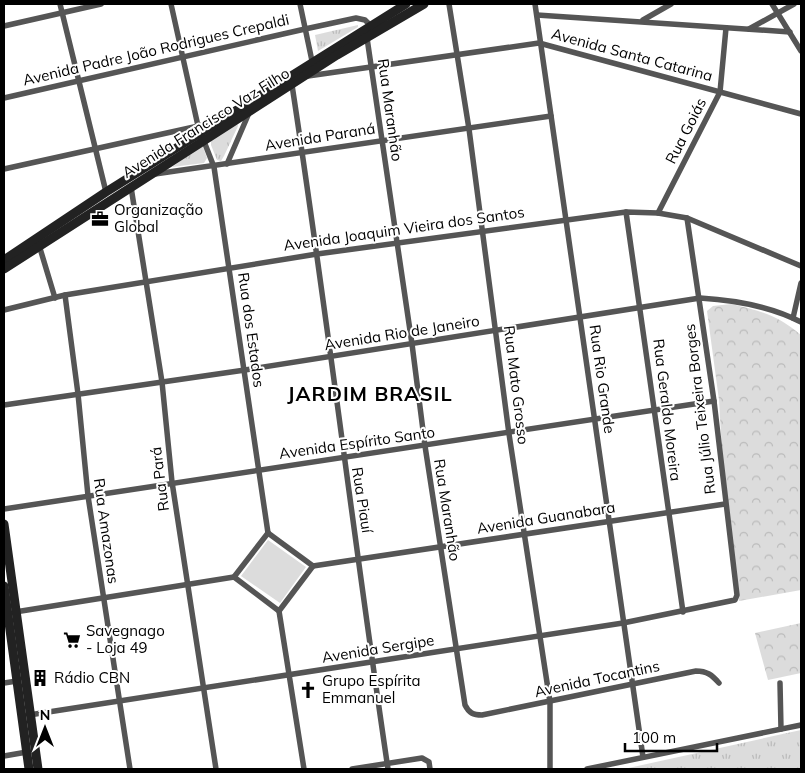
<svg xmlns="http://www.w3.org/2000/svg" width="805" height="773" font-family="Mulish,sans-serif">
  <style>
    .grass { fill: url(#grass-tufts) }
    .forest { fill: url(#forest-crowns) }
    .park { fill: #dcdcdc }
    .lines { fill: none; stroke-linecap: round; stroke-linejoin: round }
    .street { stroke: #555; stroke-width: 5.5 }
    .secondary { stroke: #222; stroke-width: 9 }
    .labels { text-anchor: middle; stroke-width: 4; stroke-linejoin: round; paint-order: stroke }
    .street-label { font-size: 15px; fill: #000; stroke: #fff }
    .poi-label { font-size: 15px; fill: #000; stroke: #fff; text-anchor: start }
    .district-label { font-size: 20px; font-weight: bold; letter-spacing: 1px; fill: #000; stroke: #fff }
  </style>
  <defs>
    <pattern id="grass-tufts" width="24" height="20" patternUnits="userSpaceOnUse" patternTransform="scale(1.25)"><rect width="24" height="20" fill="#dcdcdc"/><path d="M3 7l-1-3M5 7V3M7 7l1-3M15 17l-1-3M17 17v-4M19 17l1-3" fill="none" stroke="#bbb"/></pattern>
    <pattern id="forest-crowns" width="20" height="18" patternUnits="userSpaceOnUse" patternTransform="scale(1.25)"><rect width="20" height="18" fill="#dcdcdc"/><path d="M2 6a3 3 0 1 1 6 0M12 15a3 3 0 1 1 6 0" fill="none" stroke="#bbb"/></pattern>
  </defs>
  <rect width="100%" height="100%" fill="#fff"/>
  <g class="grass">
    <path d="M358 25V27L318 51 315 35Z"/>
    <path d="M237 123 238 126 224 156 221 161 217 160 211 145V140Z"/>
    <path d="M201 146 203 147 207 158 204 163 172 167Z"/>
    <path d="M801 730V769H624Z"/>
  </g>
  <g class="forest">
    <path d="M731 304C761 311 777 315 801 335V590L739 601 725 504 719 400 707 311 713 306Z"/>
    <path d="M801 623V673L768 680 755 633Z"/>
  </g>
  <path class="park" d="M268 540 306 567 280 603 241 576Z"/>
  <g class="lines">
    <g class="street">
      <path d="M60 4 106 192"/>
      <path d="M171 4 198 126 214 167 268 533"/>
      <path d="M300 4 312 61"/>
      <path d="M449 4 469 129 509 434 550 702V769"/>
      <path d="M535 4 643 757"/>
      <path d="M772 4 801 51"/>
      <path d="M537 15 790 32"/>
      <path d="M643 20 671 4"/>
      <path d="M4 26 101 4"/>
      <path d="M749 29 794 4"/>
      <path d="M367 38 412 344 425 446 465 705C469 713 473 715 482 715L696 671C707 671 712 675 719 683"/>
      <path d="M308 76 539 43 801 114"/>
      <path d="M292 85C327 313 354 541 388 769"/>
      <path d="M4 98 305 29 356 18 365 20 370 25"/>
      <path d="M227 164 249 113"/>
      <path d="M4 169 212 123"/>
      <path d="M155 174 551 116"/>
      <path d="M131 187 162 382 172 482 216 769"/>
      <path d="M626 212 683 612"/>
      <path d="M658 213 720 92 726 28"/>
      <path d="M39 245 55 298"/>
      <path d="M65 295 78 394 88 496 130 769"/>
      <path d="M4 310 65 295 317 254 626 212 658 213 687 218 801 266"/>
      <path d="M793 318 801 283"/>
      <path d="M4 405 245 370 700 298C734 300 770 306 801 322"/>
      <path d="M4 509 714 401"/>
      <path d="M268 533 313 566 725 504"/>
      <path d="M234 577 279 611 313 566"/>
      <path d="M279 611 304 769"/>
      <path d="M15 612 234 577 268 533"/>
      <path d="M4 683 17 681"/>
      <path d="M780 683 781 729"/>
      <path d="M29 715 623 623 735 600 737 595 714 401 687 218"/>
      <path d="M4 756 27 752"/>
      <path d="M352 769 422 758 429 762 430 769"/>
      <path d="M587 769 801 725"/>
    </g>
    <g class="secondary">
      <path d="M4 260 106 192 406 4"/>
      <path d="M4 269 337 55 424 4"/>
      <path d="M4 524 38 769"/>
      <path d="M4 586 29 769"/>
    </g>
  </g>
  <defs>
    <g id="office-bare" transform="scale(1.35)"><path d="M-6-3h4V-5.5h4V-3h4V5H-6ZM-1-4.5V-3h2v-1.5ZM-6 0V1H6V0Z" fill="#000" stroke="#fff" stroke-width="2.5" paint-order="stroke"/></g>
    <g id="supermarket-bare" transform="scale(1.35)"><path d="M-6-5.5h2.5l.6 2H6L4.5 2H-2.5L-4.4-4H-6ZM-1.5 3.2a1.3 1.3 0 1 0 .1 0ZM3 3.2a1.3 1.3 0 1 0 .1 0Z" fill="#000" stroke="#fff" stroke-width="2.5" paint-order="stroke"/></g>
    <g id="building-bare" transform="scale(1.35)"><path d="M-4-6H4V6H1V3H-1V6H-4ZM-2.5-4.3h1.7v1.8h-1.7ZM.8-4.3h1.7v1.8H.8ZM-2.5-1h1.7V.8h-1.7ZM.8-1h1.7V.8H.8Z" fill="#000" stroke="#fff" stroke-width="2.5" paint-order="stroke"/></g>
    <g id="church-bare" transform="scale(1.35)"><path d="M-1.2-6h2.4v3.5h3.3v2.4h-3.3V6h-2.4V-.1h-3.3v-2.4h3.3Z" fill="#000" stroke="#fff" stroke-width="2.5" paint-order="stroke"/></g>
  </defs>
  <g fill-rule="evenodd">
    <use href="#office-bare" x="100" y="219"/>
    <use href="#supermarket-bare" x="72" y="640"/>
    <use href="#building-bare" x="40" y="678"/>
    <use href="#church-bare" x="308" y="690"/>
  </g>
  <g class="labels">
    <g class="street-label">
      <text transform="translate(156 50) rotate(-13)" y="5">Avenida Padre João Rodrigues Crepaldi</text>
      <text transform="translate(632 55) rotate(15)" y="5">Avenida Santa Catarina</text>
      <text transform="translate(390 110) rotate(82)" y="5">Rua Maranhão</text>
      <text transform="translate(206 123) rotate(-32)" y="5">Avenida Francisco Vaz Filho</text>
      <text transform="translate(686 131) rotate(-63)" y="5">Rua Goiás</text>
      <text transform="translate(320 137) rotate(-9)" y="5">Avenida Paraná</text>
      <text transform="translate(404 229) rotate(-8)" y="5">Avenida Joaquim Vieira dos Santos</text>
      <text transform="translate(251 330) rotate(82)" y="5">Rua dos Estados</text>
      <text transform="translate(402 333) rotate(-9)" y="5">Avenida Rio de Janeiro</text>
      <text transform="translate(602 379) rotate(82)" y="5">Rua Rio Grande</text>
      <text transform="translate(516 385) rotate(83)" y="5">Rua Mato Grosso</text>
      <text transform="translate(700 409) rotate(-97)" y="5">Rua Júlio Teixeira Borges</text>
      <text transform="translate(667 410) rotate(83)" y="5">Rua Geraldo Moreira</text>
      <text transform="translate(357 443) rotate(-8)" y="5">Avenida Espírito Santo</text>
      <text transform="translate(160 479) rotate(-97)" y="5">Rua Pará</text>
      <text transform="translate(362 500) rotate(81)" y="5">Rua Piauí</text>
      <text transform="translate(447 510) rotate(81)" y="5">Rua Maranhão</text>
      <text transform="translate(546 518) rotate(-9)" y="5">Avenida Guanabara</text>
      <text transform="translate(106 531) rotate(82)" y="5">Rua Amazonas</text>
      <text transform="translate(378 649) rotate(-9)" y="5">Avenida Sergipe</text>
      <text transform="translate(597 679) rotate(-12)" y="5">Avenida Tocantins</text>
    </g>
    <g class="poi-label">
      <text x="114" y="215">Organização<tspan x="114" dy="17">Global</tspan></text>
      <text x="86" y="636">Savegnago<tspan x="86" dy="17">- Loja 49</tspan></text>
      <text x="54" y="683">Rádio CBN</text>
      <text x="322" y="686">Grupo Espírita<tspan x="322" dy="17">Emmanuel</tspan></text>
    </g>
    <g class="district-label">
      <text x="370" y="401">JARDIM BRASIL</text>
    </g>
  </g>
  <rect width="805" height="773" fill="none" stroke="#000000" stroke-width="10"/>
  <g transform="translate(45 728)" stroke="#ffffff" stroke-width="4" paint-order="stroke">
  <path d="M0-4L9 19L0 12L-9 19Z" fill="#000000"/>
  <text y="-8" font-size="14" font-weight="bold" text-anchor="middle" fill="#000000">N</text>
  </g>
  <path d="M625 743v8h92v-8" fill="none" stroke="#000000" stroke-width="2.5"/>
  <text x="632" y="743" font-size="15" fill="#000000" stroke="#ffffff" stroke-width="4" paint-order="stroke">100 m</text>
</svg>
